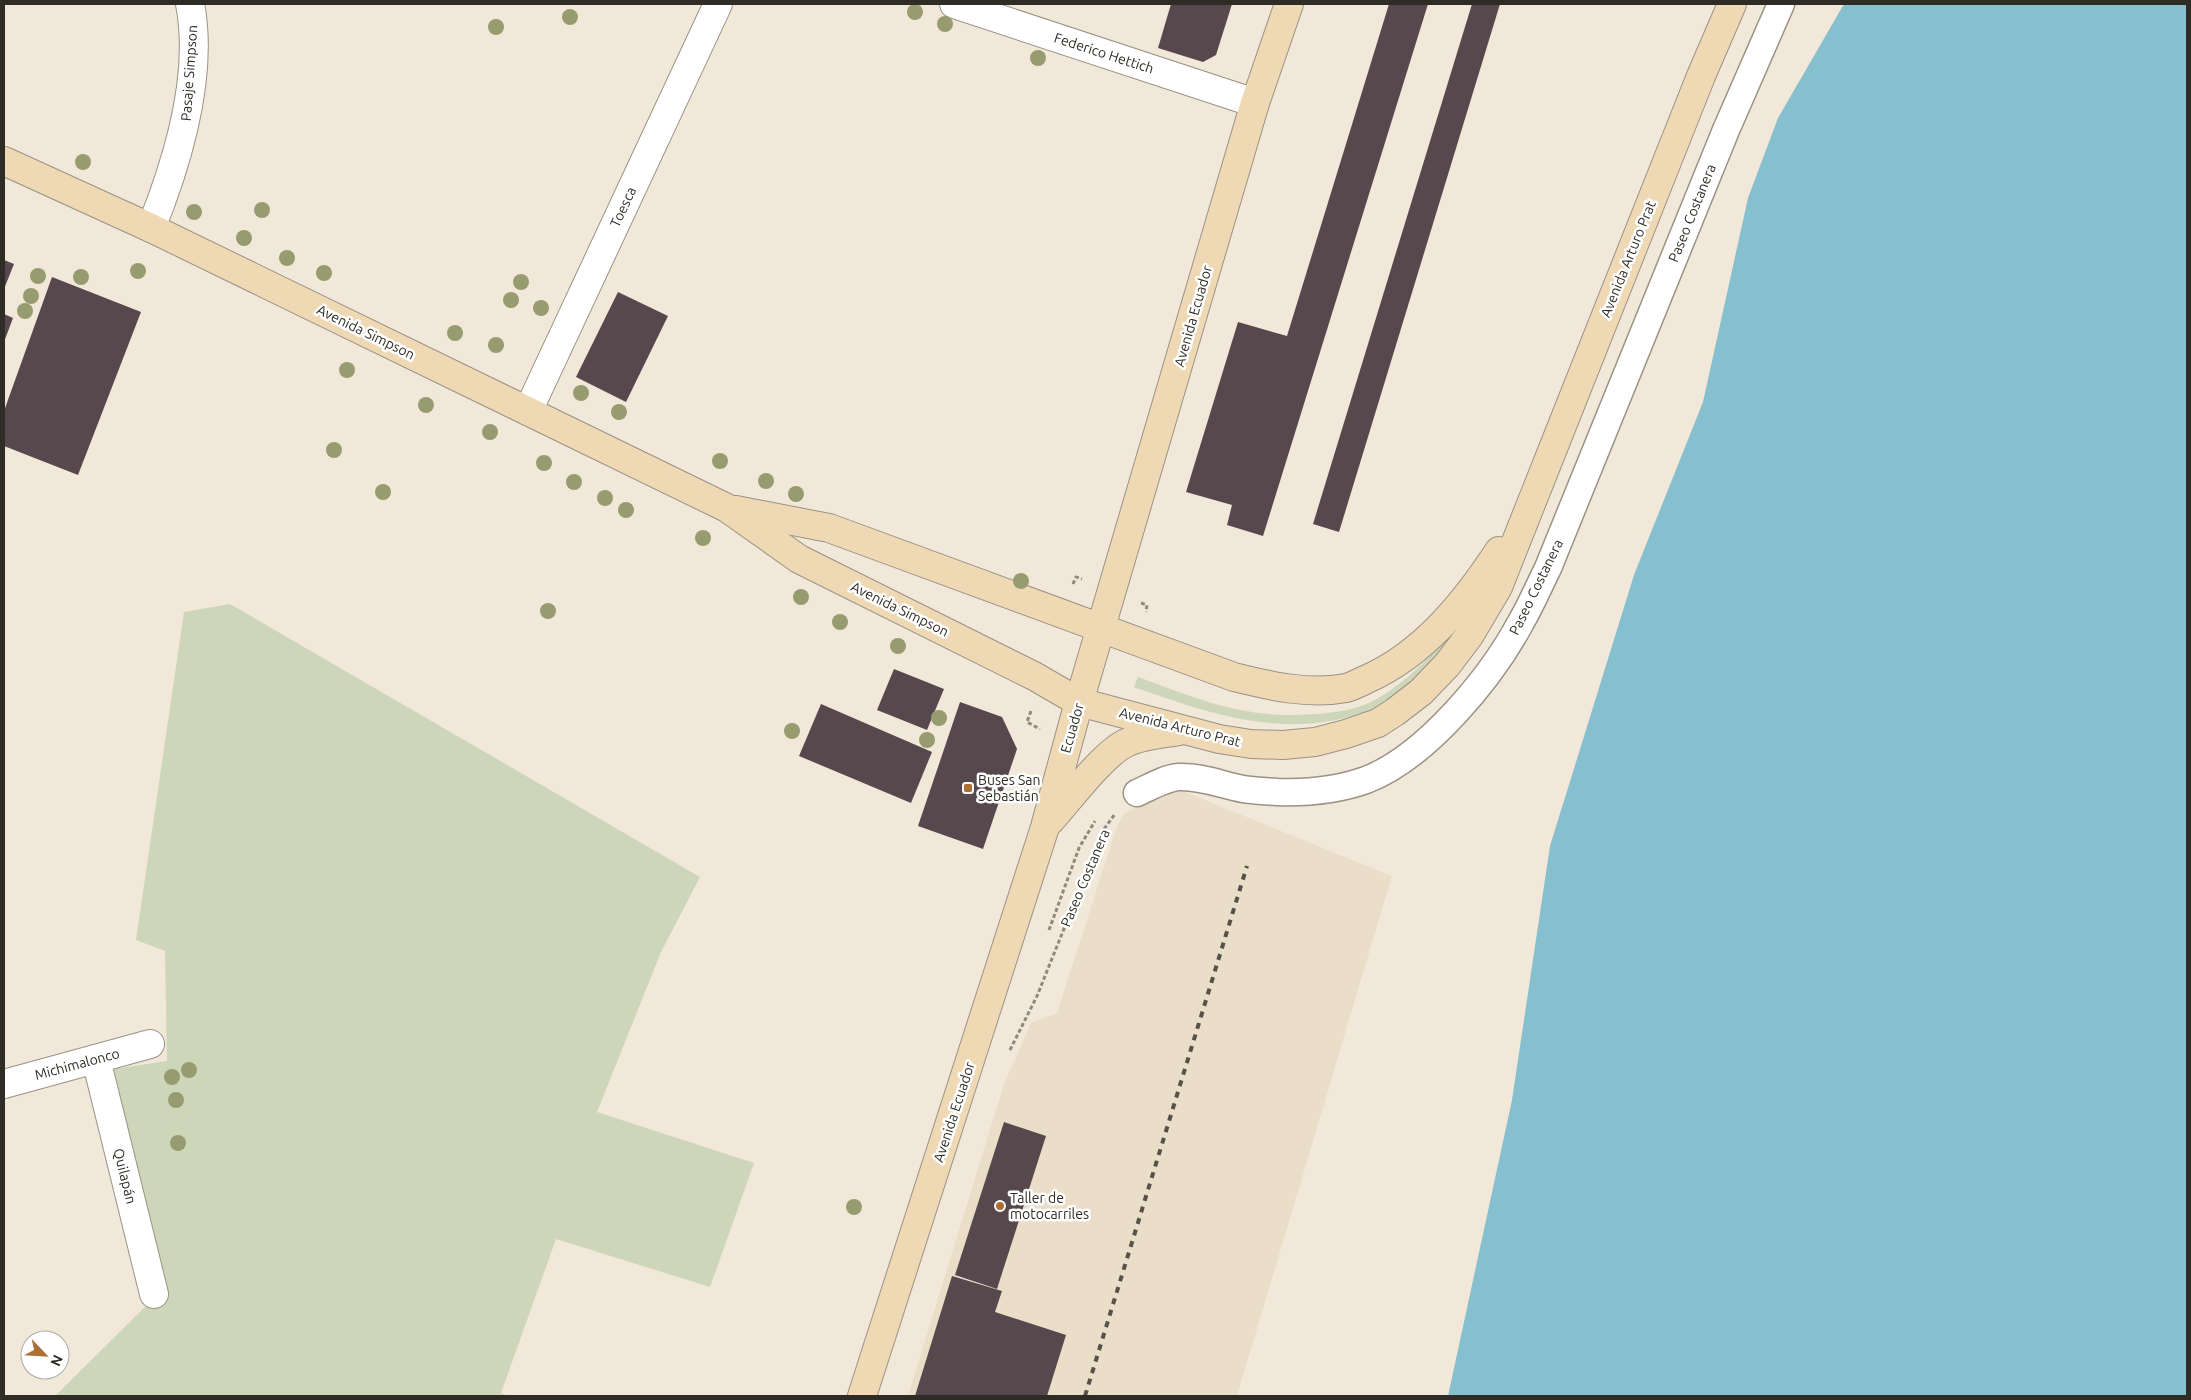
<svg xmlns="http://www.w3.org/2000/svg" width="2191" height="1400" font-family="Ubuntu,sans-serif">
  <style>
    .built { fill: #eadec8 }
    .green { fill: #cdd6b9 }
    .water { fill: #86bfcd }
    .building { fill: #57484e }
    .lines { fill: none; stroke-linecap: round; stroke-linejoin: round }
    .pedestrian-casing { stroke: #9a9284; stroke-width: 29 }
    .minor-casing { stroke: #9a9284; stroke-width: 30 }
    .secondary-casing { stroke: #9a9284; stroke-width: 30 }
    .path { stroke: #8f897e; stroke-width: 3; stroke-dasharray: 4 2.5; stroke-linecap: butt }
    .pedestrian { stroke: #fff; stroke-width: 26 }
    .minor { stroke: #fff; stroke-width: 28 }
    .secondary { stroke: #eed9b4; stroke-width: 28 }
    .rail { stroke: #56524a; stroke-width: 4; stroke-dasharray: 6 6; stroke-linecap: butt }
    .tree { fill: #979c70 }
    .poi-dot { fill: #ad7034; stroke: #fff; stroke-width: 2 }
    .labels { text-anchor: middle; stroke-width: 5; stroke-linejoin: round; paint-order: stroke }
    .street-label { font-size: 14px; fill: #2f2c26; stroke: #fff }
    .poi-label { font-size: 14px; fill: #2f2c26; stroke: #fff; text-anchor: start }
  </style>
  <rect width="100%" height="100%" fill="#f1e8d9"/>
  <path class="built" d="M1180 790 1392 876 1237 1396H908L1004 1084 1031 1023 1057 1013 1117 826 1124 814 1154 796Z"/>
  <g class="green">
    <path d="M230 604 700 877 661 952 597 1112 754 1163 710 1287 556 1239 501 1393 508 1396H55L164 1288 128 1147 114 1069 167 1061 165 951 136 940 184 612Z"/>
    <path d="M1468 611V625C1449 645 1432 669 1411 687 1397 699 1378 708 1361 713 1284 740 1207 713 1134 687L1138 677C1200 700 1248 720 1315 714 1334 713 1354 710 1371 702 1406 685 1445 643 1468 611Z"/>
  </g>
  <path class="water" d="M1844 4H2187V1396H1448L1512 1100 1550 846 1634 575 1703 402 1748 198 1778 118Z"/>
  <g class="building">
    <path d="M1171 4H1232L1216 55 1203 62 1158 48Z"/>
    <path d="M1389 4H1428L1263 536 1227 525 1232 505 1186 492 1238 322 1287 336Z"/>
    <path d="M1472 4H1500L1339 532 1313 524Z"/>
    <path d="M4 260 14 264 4 289Z"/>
    <path d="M52 277 141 312 78 475 4 446V411Z"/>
    <path d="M618 292 668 316 626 402 576 377Z"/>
    <path d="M4 314 13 318 4 342Z"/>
    <path d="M894 669 944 689 927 730 877 710Z"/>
    <path d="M960 702 1002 717 1017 749 983 849 918 826Z"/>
    <path d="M821 704 932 752 911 803 799 756Z"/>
    <path d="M1004 1122 1046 1136 997 1289 955 1275Z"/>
    <path d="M952 1276 1002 1291 995 1312 1066 1335 1047 1396H915Z"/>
  </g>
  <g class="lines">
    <g class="pedestrian-casing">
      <path id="pedestrian" d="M1137 793C1150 787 1165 778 1179 777 1201 776 1222 785 1243 789 1254 791 1266 791 1277 792 1307 793 1338 790 1366 780 1426 757 1491 678 1521 622 1531 605 1539 586 1548 568L1726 130 1781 4"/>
    </g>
    <g class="minor-casing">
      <g id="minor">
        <path d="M954 4 1255 103"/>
        <path d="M151 228C178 161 204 76 190 4"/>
        <path d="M528 411 718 4"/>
        <path d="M96 1059 154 1294"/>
        <path d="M4 1084 150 1044"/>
      </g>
    </g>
    <g class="secondary-casing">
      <g id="secondary">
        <path d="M4 161 151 228 727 508 799 559 1034 676 1079 702 1219 739 1251 744 1283 745 1315 742 1346 734 1378 723 1395 712 1421 692 1447 665 1469 636 1498 587 1701 76 1732 4"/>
        <path d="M736 510 829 528 1234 677C1270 686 1309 695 1346 688 1353 686 1361 682 1367 679 1424 654 1466 601 1499 551"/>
        <path d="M1050 821C1068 801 1103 754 1126 743 1142 735 1162 734 1179 731"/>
        <path d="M862 1396 1045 827 1079 702 1255 103 1289 4"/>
      </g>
    </g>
    <g class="path">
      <path d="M1073 584 1076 577 1082 579"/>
      <path d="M1141 603 1147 605 1146 612"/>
      <path d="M1031 711 1027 722 1040 729"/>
      <path d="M1049 930 1079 848 1095 821"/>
      <path d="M1010 1050 1037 996 1104 829 1115 814"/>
    </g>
    <use href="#pedestrian" class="pedestrian"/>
    <use href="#minor" class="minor"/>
    <use href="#secondary" class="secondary"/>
    <path class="rail" d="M1085 1396 1247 866"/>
  </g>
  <g class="tree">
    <circle cx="915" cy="12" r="8"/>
    <circle cx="570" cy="17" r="8"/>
    <circle cx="945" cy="24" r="8"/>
    <circle cx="496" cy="27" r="8"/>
    <circle cx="1038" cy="58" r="8"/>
    <circle cx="83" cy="162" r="8"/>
    <circle cx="262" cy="210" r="8"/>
    <circle cx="194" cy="212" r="8"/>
    <circle cx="244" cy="238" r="8"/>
    <circle cx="287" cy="258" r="8"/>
    <circle cx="138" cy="271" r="8"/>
    <circle cx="324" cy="273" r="8"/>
    <circle cx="38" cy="276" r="8"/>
    <circle cx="81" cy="277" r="8"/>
    <circle cx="521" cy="282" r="8"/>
    <circle cx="31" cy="296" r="8"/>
    <circle cx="511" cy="300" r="8"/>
    <circle cx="541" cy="308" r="8"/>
    <circle cx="25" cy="311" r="8"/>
    <circle cx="455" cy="333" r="8"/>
    <circle cx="496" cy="345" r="8"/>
    <circle cx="347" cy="370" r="8"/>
    <circle cx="581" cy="393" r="8"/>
    <circle cx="426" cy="405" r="8"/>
    <circle cx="619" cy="412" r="8"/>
    <circle cx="490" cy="432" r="8"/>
    <circle cx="334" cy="450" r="8"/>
    <circle cx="720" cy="461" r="8"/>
    <circle cx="544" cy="463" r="8"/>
    <circle cx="766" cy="481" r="8"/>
    <circle cx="574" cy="482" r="8"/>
    <circle cx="383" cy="492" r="8"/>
    <circle cx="796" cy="494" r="8"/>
    <circle cx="605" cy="498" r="8"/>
    <circle cx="626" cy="510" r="8"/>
    <circle cx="703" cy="538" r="8"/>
    <circle cx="1021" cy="581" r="8"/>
    <circle cx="801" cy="597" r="8"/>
    <circle cx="548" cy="611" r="8"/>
    <circle cx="840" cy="622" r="8"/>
    <circle cx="898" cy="646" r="8"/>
    <circle cx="939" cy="718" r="8"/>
    <circle cx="792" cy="731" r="8"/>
    <circle cx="927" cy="740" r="8"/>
    <circle cx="189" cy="1070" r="8"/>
    <circle cx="172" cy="1077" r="8"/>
    <circle cx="176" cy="1100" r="8"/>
    <circle cx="178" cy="1143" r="8"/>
    <circle cx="854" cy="1207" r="8"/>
  </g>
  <g class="poi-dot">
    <rect x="963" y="783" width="10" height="10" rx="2.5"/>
    <circle cx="1000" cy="1206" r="5"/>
  </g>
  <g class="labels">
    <g class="street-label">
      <text transform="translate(1104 53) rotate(18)" y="5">Federico Hettich</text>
      <text transform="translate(189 73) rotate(-86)" y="5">Pasaje Simpson</text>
      <text transform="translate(623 207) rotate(-65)" y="5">Toesca</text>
      <text transform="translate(1692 213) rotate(-68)" y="5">Paseo Costanera</text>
      <text transform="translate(1628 259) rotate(-68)" y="5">Avenida Arturo Prat</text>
      <text transform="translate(1193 316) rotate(-74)" y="5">Avenida Ecuador</text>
      <text transform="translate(366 332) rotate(26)" y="5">Avenida Simpson</text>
      <text transform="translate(1536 587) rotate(-64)" y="5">Paseo Costanera</text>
      <text transform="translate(900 609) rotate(26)" y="5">Avenida Simpson</text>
      <text transform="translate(1180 727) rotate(14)" y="5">Avenida Arturo Prat</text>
      <text transform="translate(1072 728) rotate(-74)" y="5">Ecuador</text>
      <text transform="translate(1085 878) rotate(-67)" y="5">Paseo Costanera</text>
      <text transform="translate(77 1064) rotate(-15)" y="5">Michimalonco</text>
      <text transform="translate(954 1112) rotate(-72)" y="5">Avenida Ecuador</text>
      <text transform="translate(125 1176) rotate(76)" y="5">Quilapán</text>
    </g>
    <g class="poi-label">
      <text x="978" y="785">Buses San<tspan x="978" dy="16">Sebastián</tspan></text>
      <text x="1010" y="1203">Taller de<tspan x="1010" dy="16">motocarriles</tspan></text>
    </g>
  </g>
  <rect width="2191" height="1400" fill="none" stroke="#2f2c26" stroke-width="10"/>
  <g transform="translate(45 1355) rotate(115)"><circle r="24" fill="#ffffff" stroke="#acaba8"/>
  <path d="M0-4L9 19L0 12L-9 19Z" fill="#ad7034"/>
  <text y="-8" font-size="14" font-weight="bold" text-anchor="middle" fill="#2f2c26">N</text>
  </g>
</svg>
